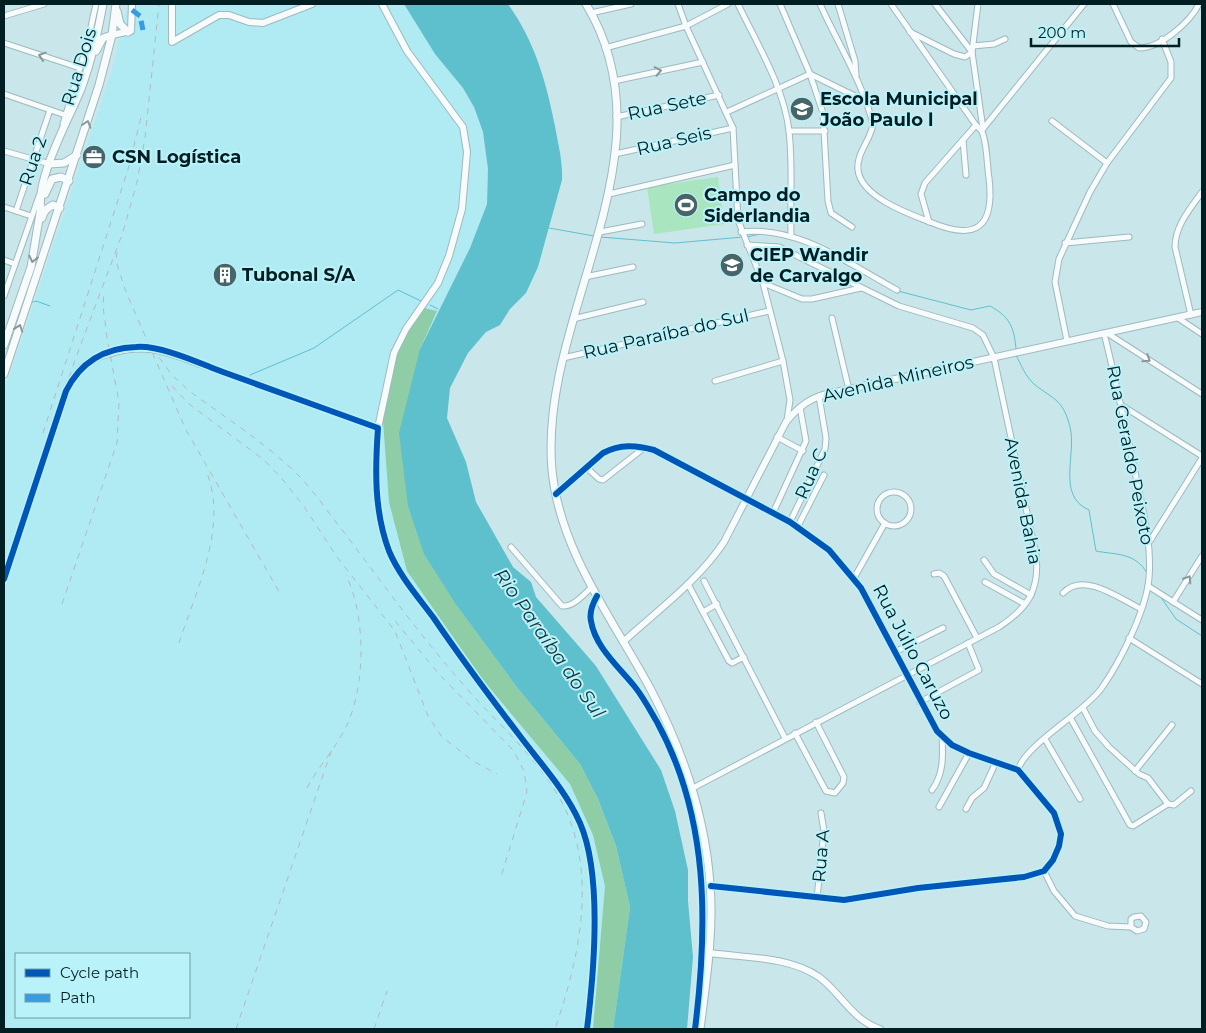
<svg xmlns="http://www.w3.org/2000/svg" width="1206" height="1033" font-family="Montserrat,sans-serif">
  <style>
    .built { fill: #b0eaf3; fill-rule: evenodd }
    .green { fill: #a9e5be }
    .forest { fill: #8fcda7 }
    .water { fill: #5ec0cd }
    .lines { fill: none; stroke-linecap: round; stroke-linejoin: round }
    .stream { stroke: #5ec0cd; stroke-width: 1 }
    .minor-casing { stroke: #9fb9bd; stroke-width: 7 }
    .tertiary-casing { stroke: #9fb9bd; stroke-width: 8 }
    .secondary-casing { stroke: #9fb9bd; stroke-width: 9 }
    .minor { stroke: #f7fbfc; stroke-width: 5 }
    .tertiary { stroke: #f7fbfc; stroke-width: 6 }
    .secondary { stroke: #f7fbfc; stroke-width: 7 }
    .rail { stroke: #b2bbbc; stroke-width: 1; stroke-dasharray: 6 6; stroke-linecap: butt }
    .tertiary-bridge-casing { stroke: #9fb9bd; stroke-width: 8; stroke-linecap: butt }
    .tertiary-bridge { stroke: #f7fbfc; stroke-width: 6 }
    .quiet { stroke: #399be0; stroke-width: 5; stroke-dasharray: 10 5; stroke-linecap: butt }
    .cycleway-casing { stroke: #baf2fa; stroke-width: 9 }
    .cycleway { stroke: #0057b8; stroke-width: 6 }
    .oneway { stroke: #88989a }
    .labels { text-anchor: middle; stroke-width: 4; stroke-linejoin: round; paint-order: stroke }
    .street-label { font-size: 18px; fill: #011e22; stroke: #baf2fa }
    .poi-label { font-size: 18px; font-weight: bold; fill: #011e22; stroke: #baf2fa; text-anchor: start }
    .water-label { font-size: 19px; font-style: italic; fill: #173236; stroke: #baf2fa }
  </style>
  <rect width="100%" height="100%" fill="#c9e7eb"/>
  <path class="built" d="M128 4H404L435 54 463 88 474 107 483 132 488 169 487 204 470 247 420 349 399 433 616 846 613 1029H4V392L111 73ZM16 954H189V1017H16Z"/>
  <path class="green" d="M718 177 724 224 654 234 647 187Z"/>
  <path class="forest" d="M424 308 437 311 420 349 457 606 516 686 580 764 598 799 616 846 630 907 613 1029H593L605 886 593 835 570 784 483 680 407 571 389 502 383 421 397 355 409 330Z"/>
  <path class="water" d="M404 4H508C535 42 546 81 555 126 558 144 563 161 562 180L538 267 526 293 510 309 500 325 486 332 468 353 450 388 447 418 466 462 476 502 513 567 531 582 536 597 596 666 661 770 675 811 688 870V901L693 957 687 1029H613L630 907 616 846 598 799 580 764 516 686 457 606 424 554 408 506 399 433 420 349 470 248 487 204 488 169 483 132 474 107 463 88 435 54Z"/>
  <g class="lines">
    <g class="stream">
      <path d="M549 228 594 236"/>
      <path d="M600 237 675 243 743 237"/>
      <path d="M747 237 760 234"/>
      <path d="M814 248 859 271"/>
      <path d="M898 291 971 310 990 306C1010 317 1014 327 1016 349"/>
      <path d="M30 303 36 301 50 306"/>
      <path d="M430 305 438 309"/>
      <path d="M1016 355C1021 365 1026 377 1034 384 1054 400 1063 399 1070 427 1077 453 1056 496 1089 510L1096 551C1116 555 1135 552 1147 573"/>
      <path d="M250 375 314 348 398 290 421 301"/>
      <path d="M1160 596 1176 619 1202 636"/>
    </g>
    <g class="minor-casing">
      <g id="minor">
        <path d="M678 4 686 26 733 128 738 220 763 283 783 361 790 400 787 420"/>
        <path d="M738 4C757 44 784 87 789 131 793 165 790 201 791 235"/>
        <path d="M780 4 810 74 823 113 828 201 831 213 852 227"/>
        <path d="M820 4C838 44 862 81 873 124 871 140 856 153 858 170 861 197 909 214 930 222 975 241 995 229 989 178 987 167 987 138 981 130 978 127 975 125 973 121L891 4"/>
        <path d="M838 4 855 61 856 75"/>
        <path d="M978 4 972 52 983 129"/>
        <path d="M1113 4 1131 42 1139 48C1161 48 1190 22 1199 4"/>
        <path d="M591 13 631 4"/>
        <path d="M4 16 44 4"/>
        <path d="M910 32 954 54 965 57 972 52 935 4"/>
        <path d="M4 43 80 68"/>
        <path d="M973 46 994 44 1005 39"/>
        <path d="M605 48 686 26 728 4"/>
        <path d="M614 81 703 62"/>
        <path d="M4 94 65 115"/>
        <path d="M727 112 810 74 865 101"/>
        <path d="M616 117 719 95"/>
        <path d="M1052 121 1107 163"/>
        <path d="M63 124 87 45 96 4"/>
        <path d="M982 130 1084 4"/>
        <path d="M789 131H825"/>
        <path d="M963 140 966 175"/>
        <path d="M4 151 50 164"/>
        <path d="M615 154 733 128"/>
        <path d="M609 194 735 165"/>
        <path d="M4 207 31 216"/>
        <path d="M16 211 50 110"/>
        <path d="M929 222 921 194 925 183 976 125"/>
        <path d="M600 232 642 224"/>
        <path d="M741 232C798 225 849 264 897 290"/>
        <path d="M1065 243 1129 237"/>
        <path d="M4 260 15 264"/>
        <path d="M585 277 633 267"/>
        <path d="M763 283 802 299H812L861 288"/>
        <path d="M4 296 39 196"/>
        <path d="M1191 315 1175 247C1175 226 1190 209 1202 192"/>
        <path d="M832 318 849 390"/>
        <path d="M1178 318 1202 334"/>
        <path d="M573 319 643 302"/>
        <path d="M1107 333 1202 394"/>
        <path d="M1067 341 1055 282 1059 259 1090 192 1107 163 1171 78V62L1162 39"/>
        <path d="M563 358 769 311"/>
        <path d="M715 381 783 361"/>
        <path d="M1121 405 1202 456"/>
        <path d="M777 437 803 451"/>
        <path d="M587 468 599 479 603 480 645 447"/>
        <circle cx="894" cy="509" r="17"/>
        <path d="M556 494 603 453C620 444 636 445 654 450L790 522 829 550 861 588 937 731 952 745 969 753 1018 770 1054 813 1061 834 1059 846 1053 860 1044 871 1024 877 918 888 844 900 711 886"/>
        <path d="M773 513 806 441 800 407"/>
        <path d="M790 522 825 449 826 438 819 396"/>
        <path d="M798 526 824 475"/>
        <path d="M1150 541 1202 458"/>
        <path d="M511 547 562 606C574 607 584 594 592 587"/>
        <path d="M984 560 994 574 1031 595"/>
        <path d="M934 574 939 573 944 576 977 638"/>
        <path d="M854 578 885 523"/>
        <path d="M704 581 785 738"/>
        <path d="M985 582 1025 604"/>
        <path d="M688 584 729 661 732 663 744 657"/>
        <path d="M1148 586 1202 620"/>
        <path d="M1063 593C1083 571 1119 598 1141 609"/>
        <path d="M1173 602 1202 556"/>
        <path d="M703 612 717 604"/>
        <path d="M1129 638 1202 684"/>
        <path d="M895 652 943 628"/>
        <path d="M920 702 979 670 968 643"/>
        <path d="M1083 708 1095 731 1109 747 1139 774 1148 778 1168 804 1174 805 1191 791"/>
        <path d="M1071 719 1130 825 1133 826 1168 804"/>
        <path d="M795 733 826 791 835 793 843 783 844 777 816 722"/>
        <path d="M1045 739 1080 799"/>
        <path d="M1018 770C1025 745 1082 714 1101 689 1120 662 1146 611 1149 578 1152 544 1143 511 1136 477 1126 429 1116 381 1104 333"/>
        <path d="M1135 771 1172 725"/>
        <path d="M693 788 999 627C1028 608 1040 590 1036 555L994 358 983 335 973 328 899 306 779 247 747 245"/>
        <path d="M932 790C944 774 943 755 942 736"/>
        <path d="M939 807 969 753"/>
        <path d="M966 809 972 798 984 788 996 762"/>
        <path d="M1044 871 1054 891 1075 916 1108 926 1131 927 1137 931 1144 929 1146 922 1141 916 1134 917 1131 919V927"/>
        <path d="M817 898 824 831 821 813"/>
      </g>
    </g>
    <g class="tertiary-casing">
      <g id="tertiary">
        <path d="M172 4V42L219 15H229L249 22 263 23 312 4"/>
        <path d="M112 35 131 31 132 4"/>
        <path d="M206 366 378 428C375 470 374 511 389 551 399 575 418 597 433 617 461 658 490 697 520 736 541 764 566 791 580 823 603 876 594 972 587 1029"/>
        <path d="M378 428 394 353 406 329 438 283 449 256 462 209 467 152 463 127 407 51 382 4"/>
        <path d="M4 579 66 391"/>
        <path d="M623 642C658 610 698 581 724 542L786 422C799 406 811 397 831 393L1202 312"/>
        <path d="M710 953C744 958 789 956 819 977 841 993 852 1020 880 1029"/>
      </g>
    </g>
    <g class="secondary-casing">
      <g id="secondary">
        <path d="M586 4C677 154 538 315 552 470 560 552 613 619 651 690 683 751 705 814 710 884 714 932 706 982 700 1029"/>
        <path d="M117 11 120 24 128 32"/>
        <path d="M96 51 103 38 112 35"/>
        <path d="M50 164 64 163 77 155"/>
        <path d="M45 194 52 179 61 177 69 181"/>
        <path d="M41 211C35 179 69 119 81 89 91 62 98 32 103 4"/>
        <path d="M42 218C44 211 47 208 53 205L60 208"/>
        <path d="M4 345 31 267 41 207"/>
        <path d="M4 374 99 85 112 35 116 4"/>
      </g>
    </g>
    <use href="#minor" class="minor"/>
    <use href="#tertiary" class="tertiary"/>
    <use href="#secondary" class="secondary"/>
    <g class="rail">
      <path d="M117 252 116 261 126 292 186 430 281 595"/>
      <path d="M152 348 172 375 188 390C223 416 261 440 293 470 312 488 327 511 343 531 380 580 416 630 456 676 495 724 552 766 572 826 594 892 577 965 555 1029"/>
      <path d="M172 386 189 404 264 460 284 481 305 508 337 557 395 631 428 716 442 737 473 761 497 774"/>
      <path d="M43 433 129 166 142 113"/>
      <path d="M4 571 75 360 123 232 137 182 145 138 159 4"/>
      <path d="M62 604 117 443 119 402 107 338 103 306 104 291"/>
      <path d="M395 621 439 674 513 750 524 771 527 792 500 880"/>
      <path d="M179 643C196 590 228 528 207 473"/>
      <path d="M307 788C318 767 336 748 346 727 366 686 366 616 346 575"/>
      <path d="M236 1029 333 746"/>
      <path d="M374 1029 387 991"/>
    </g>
    <g class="tertiary-bridge-casing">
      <path id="tertiary-bridge" d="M66 391C76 371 86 360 108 354 148 341 169 353 206 366"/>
    </g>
    <use href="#tertiary-bridge" class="tertiary-bridge"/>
    <path class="quiet" d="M132 10 140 16 143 30"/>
    <g class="cycleway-casing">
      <g id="cycleway">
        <path d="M556 494 603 453C620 444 636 445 654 450L790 522 829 550 861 588 937 731 952 745 969 753 1018 770 1054 813 1061 834 1059 846 1053 860 1044 871 1024 877 918 888 844 900 711 886"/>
        <path d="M4 579 66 391C80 363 103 348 136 347 161 345 199 363 223 372 275 391 326 409 378 428 375 470 374 511 389 551 399 575 418 597 433 617 461 658 490 697 520 736 541 764 566 791 580 823 603 876 594 972 587 1029"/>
        <path d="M597 596C593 603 589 612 591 621 595 647 619 667 635 687 643 697 650 710 657 722 709 817 708 924 695 1029"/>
      </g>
    </g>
    <use href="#cycleway" class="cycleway"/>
  </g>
  <defs><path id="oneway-chevron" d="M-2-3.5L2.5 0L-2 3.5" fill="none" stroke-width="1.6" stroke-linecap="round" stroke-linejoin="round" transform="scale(1.25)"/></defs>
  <g class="oneway">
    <use href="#oneway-chevron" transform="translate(42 56) rotate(-162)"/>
    <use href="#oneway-chevron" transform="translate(658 71) rotate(-12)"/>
    <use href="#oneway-chevron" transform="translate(87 124) rotate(-72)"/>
    <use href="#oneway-chevron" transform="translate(33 259) rotate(103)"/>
    <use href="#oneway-chevron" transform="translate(19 328) rotate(-71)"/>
    <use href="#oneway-chevron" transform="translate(1147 359) rotate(33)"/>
    <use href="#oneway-chevron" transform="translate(1188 579) rotate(-57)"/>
  </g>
  <defs>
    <g id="school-disc" transform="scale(1.25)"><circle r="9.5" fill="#476468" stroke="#baf2fa"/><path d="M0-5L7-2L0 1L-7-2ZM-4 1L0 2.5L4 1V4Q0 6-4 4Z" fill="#fff"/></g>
    <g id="office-disc" transform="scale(1.25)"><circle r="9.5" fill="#476468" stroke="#baf2fa"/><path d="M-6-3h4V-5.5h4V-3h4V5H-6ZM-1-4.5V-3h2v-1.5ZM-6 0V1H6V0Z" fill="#fff"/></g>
    <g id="stadium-disc" transform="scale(1.25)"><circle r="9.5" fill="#476468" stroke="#baf2fa"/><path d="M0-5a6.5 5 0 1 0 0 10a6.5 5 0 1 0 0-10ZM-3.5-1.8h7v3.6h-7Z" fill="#fff"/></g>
    <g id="building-disc" transform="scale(1.25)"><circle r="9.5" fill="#476468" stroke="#baf2fa"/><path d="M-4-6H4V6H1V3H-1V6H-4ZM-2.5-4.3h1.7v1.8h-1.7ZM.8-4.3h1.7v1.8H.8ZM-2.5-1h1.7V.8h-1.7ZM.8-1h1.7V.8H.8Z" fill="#fff"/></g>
  </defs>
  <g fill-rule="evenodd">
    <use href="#school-disc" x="802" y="109"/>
    <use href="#office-disc" x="94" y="157"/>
    <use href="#stadium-disc" x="686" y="205"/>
    <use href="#school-disc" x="732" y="265"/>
    <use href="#building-disc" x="225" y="275"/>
  </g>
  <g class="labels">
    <g class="street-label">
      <text transform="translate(79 67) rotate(-73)" y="6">Rua Dois</text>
      <text transform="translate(667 106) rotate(-12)" y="6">Rua Sete</text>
      <text transform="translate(674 141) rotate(-13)" y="6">Rua Seis</text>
      <text transform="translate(33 161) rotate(-71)" y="6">Rua 2</text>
      <text transform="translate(666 334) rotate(-13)" y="6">Rua Paraíba do Sul</text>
      <text transform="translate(898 379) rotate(-13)" y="6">Avenida Mineiros</text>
      <text transform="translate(1130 455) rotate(79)" y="6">Rua Geraldo Peixoto</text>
      <text transform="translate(811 474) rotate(-66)" y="6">Rua C</text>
      <text transform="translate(1023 501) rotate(79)" y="6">Avenida Bahia</text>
      <text transform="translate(913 652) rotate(62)" y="6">Rua Júlio Caruzo</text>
      <text transform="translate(821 856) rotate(-85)" y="6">Rua A</text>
    </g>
    <g class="poi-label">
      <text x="820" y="105">Escola Municipal<tspan x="820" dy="21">João Paulo l</tspan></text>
      <text x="112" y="163">CSN Logística</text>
      <text x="704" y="201">Campo do<tspan x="704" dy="21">Siderlandia</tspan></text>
      <text x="750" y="261">CIEP Wandir<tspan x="750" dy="21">de Carvalgo</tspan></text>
      <text x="242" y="281">Tubonal S/A</text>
    </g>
    <g class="water-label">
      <text transform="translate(550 643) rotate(55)" y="7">Rio Paraíba do Sul</text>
    </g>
  </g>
  <rect width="1206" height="1033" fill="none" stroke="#011e22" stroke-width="10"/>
  <rect x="15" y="953" width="175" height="65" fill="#baf2fa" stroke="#709da4"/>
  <rect x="25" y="969" width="25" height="8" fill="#0057b8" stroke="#709da4"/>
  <text x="60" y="978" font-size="15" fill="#011e22">Cycle path</text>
  <rect x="25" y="994" width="25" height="8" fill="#399be0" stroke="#709da4"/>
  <text x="60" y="1003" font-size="15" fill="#011e22">Path</text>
  <path d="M1031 38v8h148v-8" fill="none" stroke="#011e22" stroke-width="2.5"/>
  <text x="1038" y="38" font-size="15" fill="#011e22" stroke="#baf2fa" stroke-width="4" paint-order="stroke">200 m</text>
</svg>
